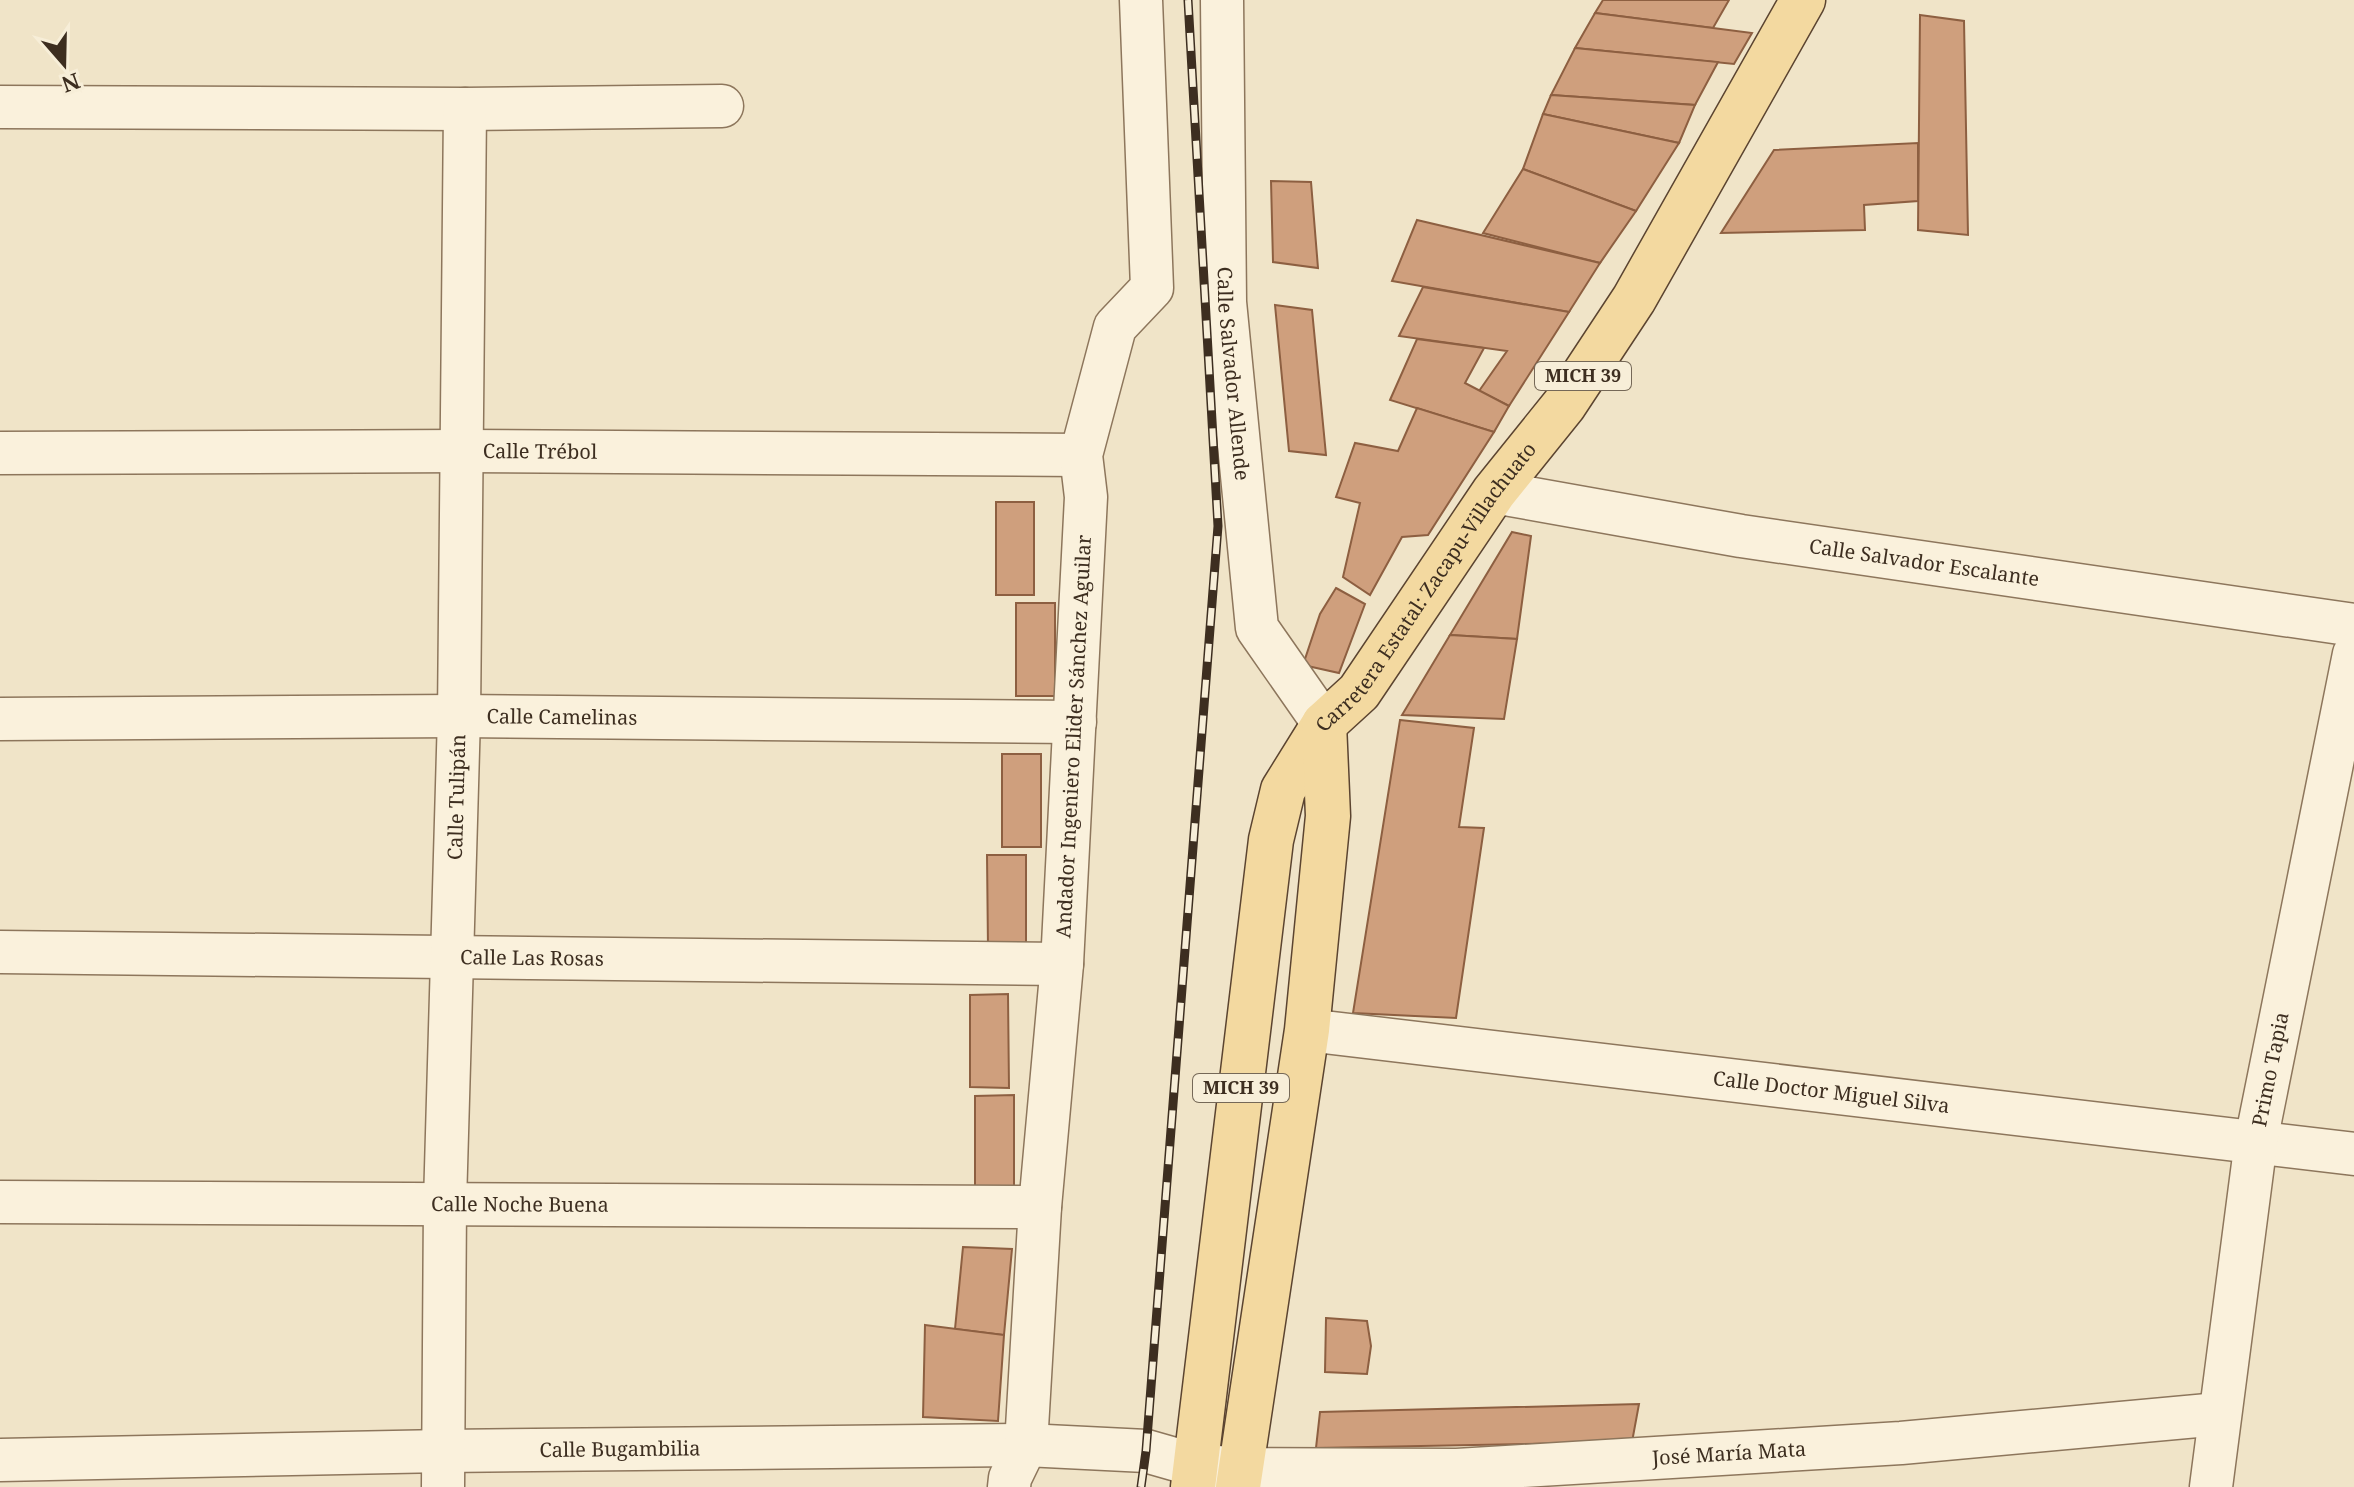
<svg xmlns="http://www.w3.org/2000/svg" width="2354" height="1487" font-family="'Noto Serif',serif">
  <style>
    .building { fill: #cf9f7d; stroke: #8d5f41; stroke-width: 2 }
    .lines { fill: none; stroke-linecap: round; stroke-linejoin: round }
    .street-casing { stroke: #8d765c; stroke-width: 45 }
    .primary-casing { stroke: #5b4430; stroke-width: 47 }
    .street { stroke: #faf1dc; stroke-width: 42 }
    .primary { stroke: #f3d9a0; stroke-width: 44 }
    .rail-casing { stroke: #3d2e20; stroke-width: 9 }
    .rail { stroke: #f7eed8; stroke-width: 6; stroke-dasharray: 18; stroke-linecap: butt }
    .labels { text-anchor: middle; stroke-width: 8; stroke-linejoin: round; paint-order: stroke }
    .shield { fill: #f7eed8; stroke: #756857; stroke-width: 2 }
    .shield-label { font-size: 18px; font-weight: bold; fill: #3d2e20 }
    .street-label { font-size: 20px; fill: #3d2e20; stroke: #f7eed8 }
  </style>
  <rect width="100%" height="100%" fill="#f0e4c8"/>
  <g class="building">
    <path d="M1603 0H1729L1713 28 1595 13Z"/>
    <path d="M1595 13 1713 28 1752 33 1734 64 1575 48Z"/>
    <path d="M1920 15 1964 21 1968 235 1918 230Z"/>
    <path d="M1575 48 1718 62 1695 105 1551 95Z"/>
    <path d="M1551 95 1695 105 1679 143 1543 114Z"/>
    <path d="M1543 114 1679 143 1636 211 1523 169Z"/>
    <path d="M1918 143V201L1864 205 1865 230 1721 233 1774 150Z"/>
    <path d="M1523 169 1636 211 1600 263 1483 233Z"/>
    <path d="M1271 181 1311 182 1318 268 1273 262Z"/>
    <path d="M1417 220 1600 263 1569 312 1392 281Z"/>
    <path d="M1423 287 1569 312 1509 406 1479 391 1507 351 1399 336Z"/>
    <path d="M1275 305 1312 310 1326 455 1289 451Z"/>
    <path d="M1417 339 1484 348 1465 383 1509 406 1494 432 1390 400Z"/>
    <path d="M1417 408 1494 432 1428 535 1402 537 1370 595 1343 577 1360 503 1336 497 1355 443 1398 451Z"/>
    <rect x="996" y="502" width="38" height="93"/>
    <path d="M1512 532 1531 536 1517 639 1450 635Z"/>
    <path d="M1336 588 1365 604 1339 673 1303 665 1320 614Z"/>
    <rect x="1016" y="603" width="39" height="93"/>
    <path d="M1450 635 1517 639 1504 719 1402 715Z"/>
    <path d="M1400 720 1474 728 1459 827 1484 828 1456 1018 1353 1013Z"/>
    <rect x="1002" y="754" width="39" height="93"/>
    <path d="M987 855H1026V948H988Z"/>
    <path d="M1008 994 1009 1088 970 1087V995Z"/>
    <path d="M1014 1095V1188L975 1189V1096Z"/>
    <path d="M963 1247 1012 1249 1004 1335 955 1329Z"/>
    <path d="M1326 1318 1367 1321 1371 1346 1367 1374 1325 1372Z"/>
    <path d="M925 1325 1004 1335 998 1421 923 1417Z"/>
    <path d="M1639 1404 1632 1442 1316 1448 1320 1412Z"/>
  </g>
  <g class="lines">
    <g class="street-casing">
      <g id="street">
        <path id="s1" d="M1222 0 1225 302 1257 628 1324 724"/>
        <path d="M0 107 465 109 722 106"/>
        <path id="s2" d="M0 453 463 451 1081 455"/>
        <path id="s3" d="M1494 492 1741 536 2354 625"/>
        <path id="s4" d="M0 719 459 716 1075 722"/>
        <path id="s5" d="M0 952 1062 964"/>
        <path id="s6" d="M1307 1030 2354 1154"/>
        <path id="s7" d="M0 1202 1040 1207"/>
        <path id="s8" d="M0 1460 444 1451 1026 1445 1146 1451 1195 1465 1239 1469 1457 1470 1901 1443 2219 1414"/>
        <path id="s9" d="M443 1487 445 1203 459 716 465 109"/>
        <path id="s10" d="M1009 1487 1010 1478 1026 1445 1040 1207 1062 964 1086 497 1081 455 1115 327 1152 288 1141 0"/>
        <path id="s11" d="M2211 1487 2256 1141 2354 654"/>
      </g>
    </g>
    <g class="primary-casing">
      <g id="primary">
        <path id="s12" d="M1193 1487 1271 840 1283 790 1324 724 1359 692 1494 492 1564 405 1634 299 1803 0"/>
        <path d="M1238 1487 1307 1030 1328 816 1324 724"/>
      </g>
    </g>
    <use href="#street" class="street"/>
    <use href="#primary" class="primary"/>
    <g class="rail-casing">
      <path id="rail" d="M1141 1487 1146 1451 1218 526 1188 0"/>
    </g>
    <use href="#rail" class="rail"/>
  </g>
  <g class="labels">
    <g class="shield">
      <rect x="1535" y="362" width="96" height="28" rx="6"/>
      <rect x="1193" y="1074" width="96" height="28" rx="6"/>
    </g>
    <g class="shield-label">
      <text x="1583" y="382">MICH 39</text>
      <text x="1241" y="1094">MICH 39</text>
    </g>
    <g class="street-label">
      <text dy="7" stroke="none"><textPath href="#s1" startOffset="374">Calle Salvador Allende</textPath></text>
      <text dy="7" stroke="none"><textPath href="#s2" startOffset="540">Calle Trébol</textPath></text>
      <text dy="7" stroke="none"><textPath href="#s3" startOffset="436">Calle Salvador Escalante</textPath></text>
      <text dy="7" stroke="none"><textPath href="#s12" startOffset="952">Carretera Estatal: Zacapu-Villachuato</textPath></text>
      <text dy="7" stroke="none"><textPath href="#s4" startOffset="562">Calle Camelinas</textPath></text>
      <text dy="7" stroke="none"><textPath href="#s10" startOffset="756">Andador Ingeniero Elider Sánchez Aguilar</textPath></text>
      <text dy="7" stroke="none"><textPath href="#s9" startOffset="690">Calle Tulipán</textPath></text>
      <text dy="7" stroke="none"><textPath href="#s5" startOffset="532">Calle Las Rosas</textPath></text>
      <text dy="7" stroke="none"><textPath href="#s11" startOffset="422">Primo Tapia</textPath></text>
      <text dy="7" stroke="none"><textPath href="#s6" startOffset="528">Calle Doctor Miguel Silva</textPath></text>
      <text dy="7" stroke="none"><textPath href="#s7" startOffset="520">Calle Noche Buena</textPath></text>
      <text dy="7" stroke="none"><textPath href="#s8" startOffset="620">Calle Bugambilia</textPath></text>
      <text dy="7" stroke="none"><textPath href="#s8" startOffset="1732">José María Mata</textPath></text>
    </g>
  </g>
  <g transform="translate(64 64) rotate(160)" stroke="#f7eed8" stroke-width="6" paint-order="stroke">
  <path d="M0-6L14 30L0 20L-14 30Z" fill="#3d2e20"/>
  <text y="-12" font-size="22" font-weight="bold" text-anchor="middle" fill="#3d2e20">N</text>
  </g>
</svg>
